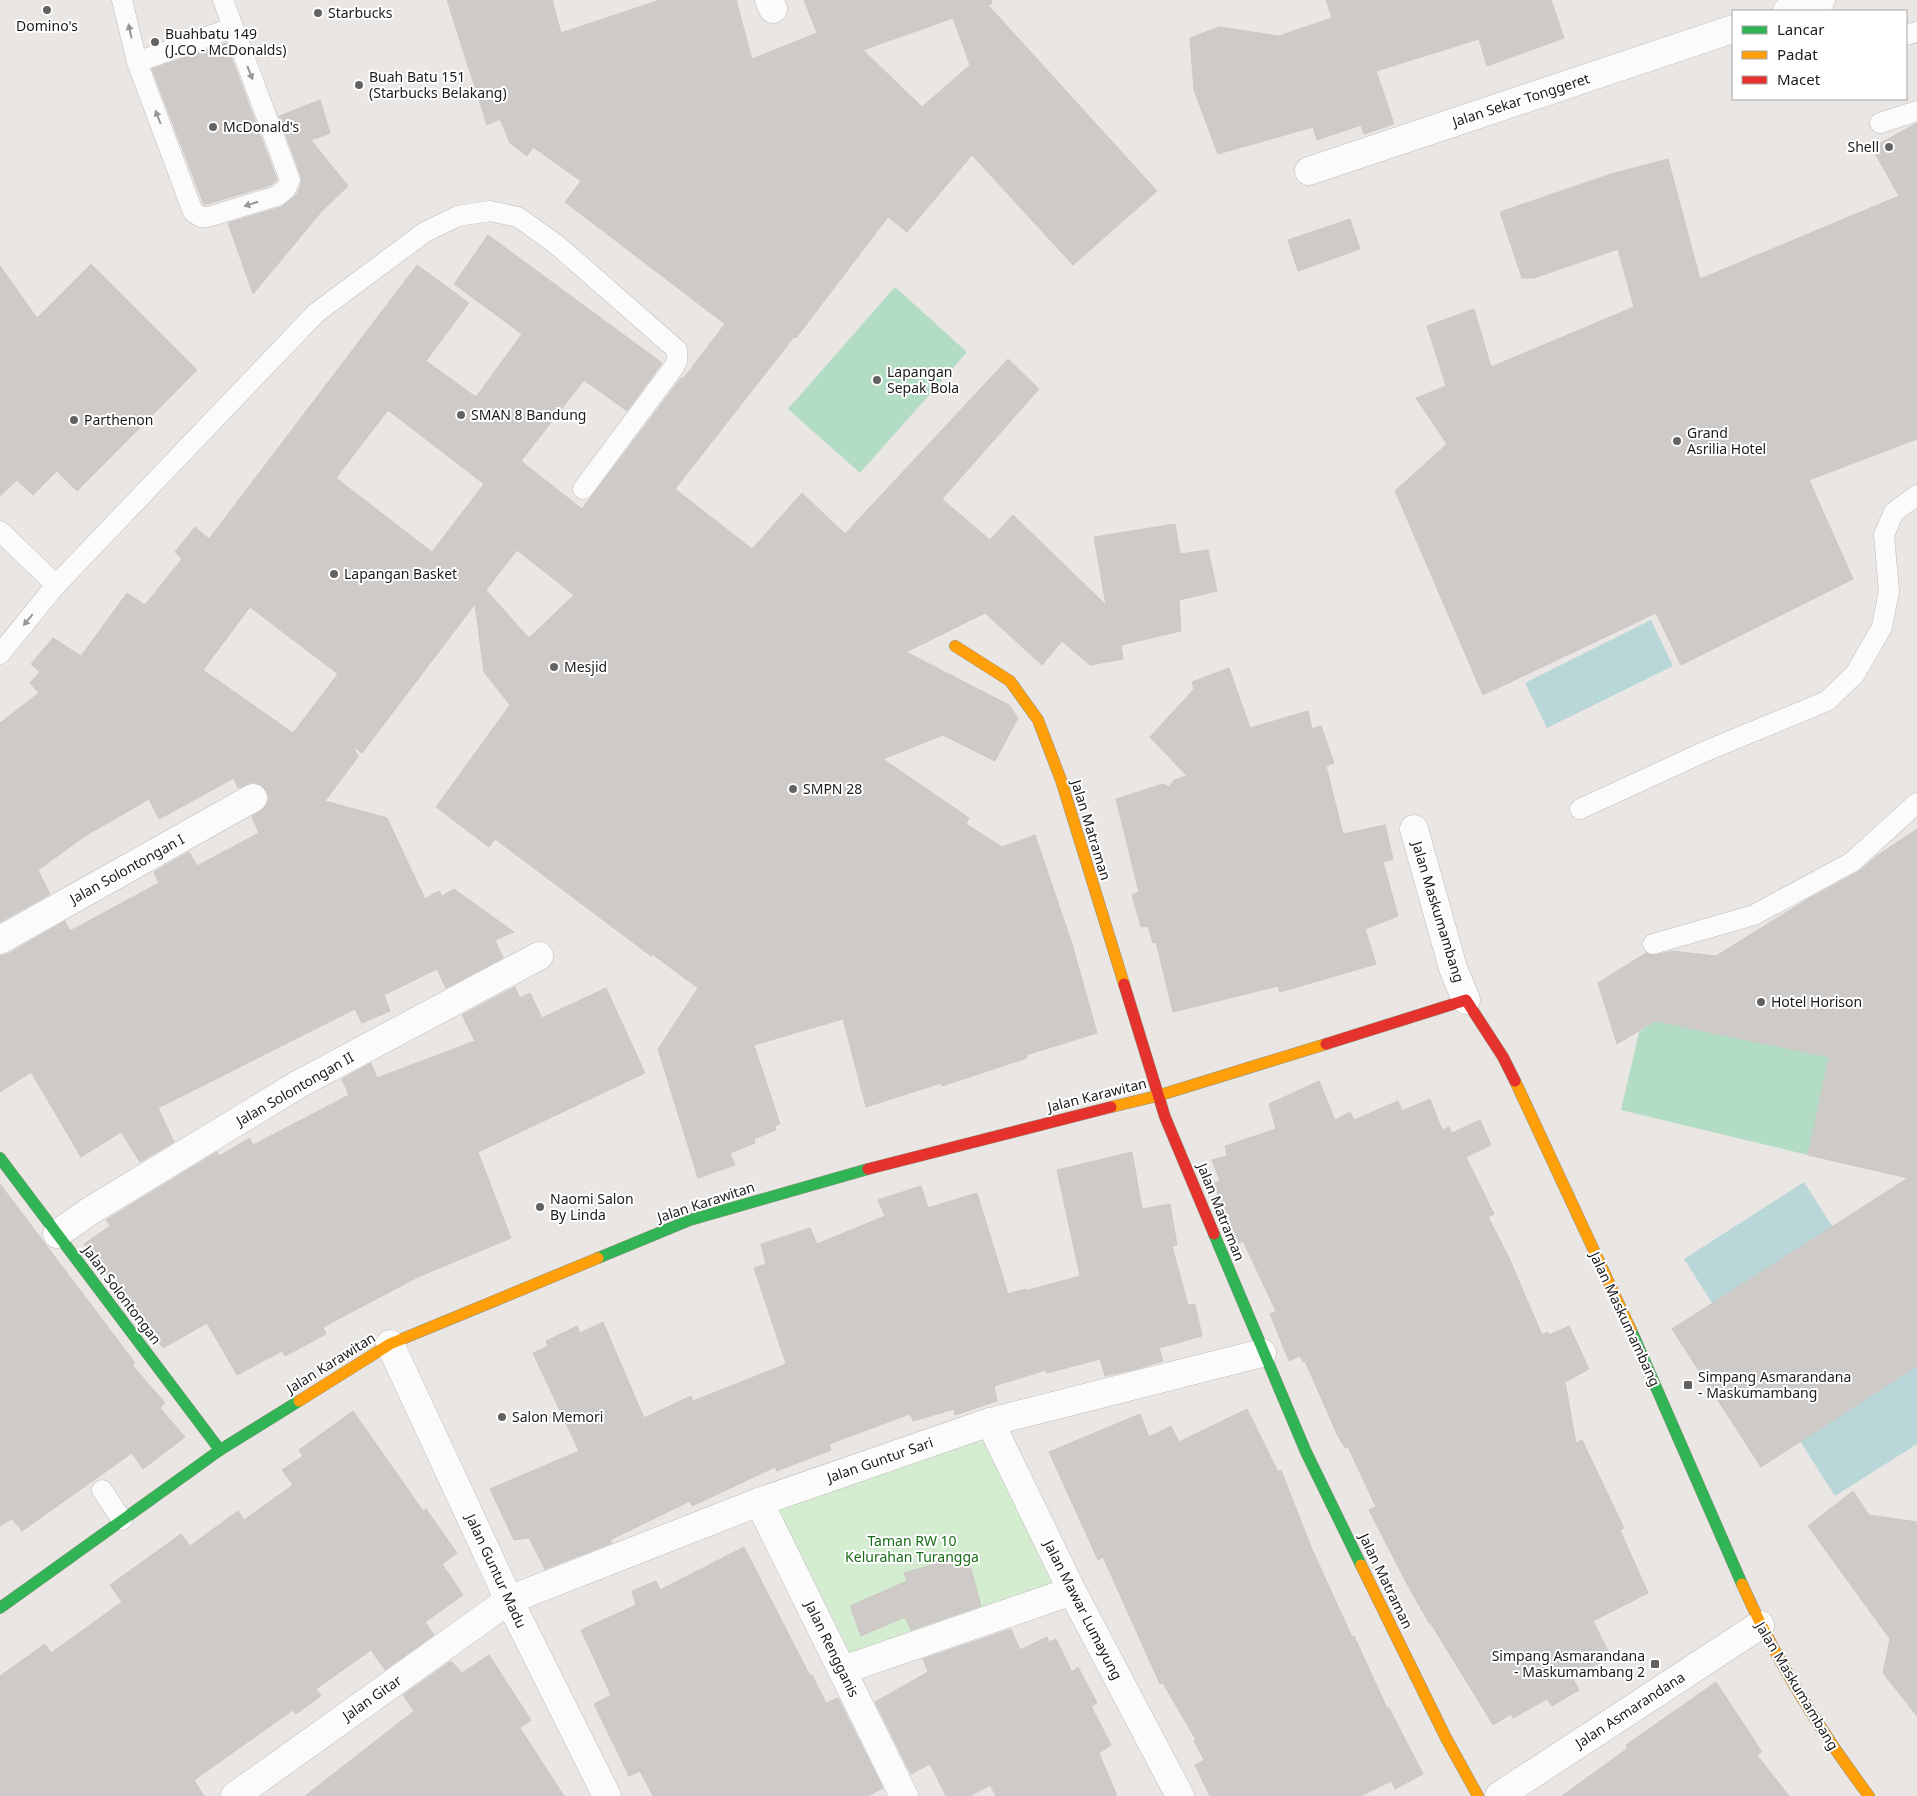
<svg xmlns="http://www.w3.org/2000/svg" width="1917" height="1796" font-family="'Noto Sans',sans-serif">
  <style>
    .park { fill: #d4edd0 }
    .pitch { fill: #b3dcc5 }
    .water { fill: #b9d7d9 }
    .building { fill: #cecac8; stroke: #ccc8c5; fill-rule: evenodd }
    .lines { fill: none; stroke-linecap: round; stroke-linejoin: round }
    .lane-casing { stroke: #bfbdbc; stroke-width: 21 }
    .street-casing { stroke: #bfbdbc; stroke-width: 29 }
    .fast-casing { stroke: #91907e; stroke-width: 12 }
    .slow-casing { stroke: #91907e; stroke-width: 12 }
    .jam-casing { stroke: #91907e; stroke-width: 12 }
    .lane { stroke: #fcfbfb; stroke-width: 20 }
    .street { stroke: #fcfbfb; stroke-width: 28 }
    .fast { stroke: #30b455; stroke-width: 11 }
    .slow { stroke: #ff9f0a; stroke-width: 11 }
    .jam { stroke: #e5322d; stroke-width: 11 }
    .oneway { fill: #979696 }
    .poi-dot { fill: #636261; stroke: #fff; stroke-width: 2 }
    .labels { text-anchor: middle; stroke-width: 4; stroke-linejoin: round; paint-order: stroke }
    .poi-label { font-size: 14px; fill: #1b1b1b; stroke: #fff; text-anchor: start }
    .street-label { font-size: 14px; fill: #1b1b1b; stroke: #fff }
    .park-label { font-size: 14px; fill: #186c15; stroke: #fff }
  </style>
  <rect width="100%" height="100%" fill="#e9e6e3"/>
  <path class="park" d="M983 1438 1056 1585 848 1657 779 1509Z"/>
  <g class="pitch">
    <path d="M895 287 967 352 860 473 788 409Z"/>
    <path d="M1655 1021 1829 1057 1808 1155 1621 1110 1639 1032Z"/>
  </g>
  <g class="water">
    <path d="M1651 620 1673 666 1547 728 1525 683Z"/>
    <path d="M1804 1182 1917 1359V1444L1835 1496 1684 1259Z"/>
  </g>
  <g class="building">
    <path d="M447 0H552L561 33 660 0H736L752 59 817 33 804 0H991L992 4 988 5 1157 191 1073 265 972 155 907 232 888 217 796 338 794 337 675 489 752 549 802 493 845 534 1008 359 1039 389 942 499 990 540 1013 515 1106 605 1094 537 1175 524 1180 554 1208 550 1217 591 1179 600 1181 631 1121 645 1123 659 1090 665 1062 641 1042 665 985 613 906 652 1009 705 1018 718 995 761 943 735 883 759 969 818 966 824 1002 847 1035 835 1072 944 1097 1033 1026 1055 1027 1058 942 1086 941 1083 866 1107 843 1019 754 1045 780 1124 775 1126 776 1130 754 1139 755 1143 730 1153 735 1165 698 1178 658 1049 698 988 652 954 651 956 495 839 489 847 436 807 510 705 484 672 475 604 362 753 353 746 358 757 325 801 387 818 425 899 439 891 442 896 454 889 514 932 495 940 503 958 446 988 437 969 384 995 390 1011 362 1023 355 1009 158 1108 174 1142 140 1162 121 1132 81 1157 31 1072 0 1092V956L8 954 65 921 70 931 159 883 154 872 189 852 197 866 259 833 252 817 266 806 269 799 267 791 261 785 253 782 238 788 234 778 159 819 149 799 85 836 38 870 50 894 0 922V723L39 693 30 683 40 672 31 664 53 638 81 656 127 593 145 605 182 559 175 552 195 527 209 539 417 265 469 303 426 361 476 397 522 334 454 284 488 235 662 363 627 411 584 380 521 461 582 509 681 378 683 379 725 324 565 202 581 181 533 147 527 156 510 143 500 119 487 125ZM953 18 970 65 922 107 863 50ZM388 410 484 484 432 552 336 478ZM517 550 574 595 529 638 486 590ZM250 607 338 674 293 733 203 670Z"/>
    <path d="M1326 0H1551L1564 38 1487 66 1479 39 1376 71 1394 124 1364 134 1361 125 1317 140 1313 127 1218 154 1194 90 1190 38 1219 27 1279 36 1332 18Z"/>
    <path d="M226 43 277 180 271 185 204 205 152 69Z"/>
    <path d="M320 100 330 133 311 140 348 186 322 211 253 294 228 223 281 207 297 194 301 185V176L279 116Z"/>
    <path d="M1917 123V439L1809 480 1853 579 1681 665 1656 613 1483 695 1395 491 1447 444 1416 398 1446 386 1427 326 1474 309 1491 367 1634 307 1618 249 1534 278H1522L1500 212 1611 174 1668 159 1700 279 1899 196 1872 148Z"/>
    <path d="M1350 219 1360 249 1298 271 1288 240Z"/>
    <path d="M91 264 197 370 77 491 57 471 33 495 17 480 0 496V266L37 318Z"/>
    <path d="M1229 668 1250 728 1308 711 1312 729 1321 726 1334 763 1326 766 1343 834 1385 825 1393 859 1383 862 1398 916 1365 929 1376 964 1280 992 1278 986 1173 1012 1156 942 1153 943 1148 926 1141 927 1132 895 1139 892 1116 799 1163 784 1169 787 1174 780 1187 776 1150 737 1194 689 1192 682Z"/>
    <path d="M1917 829V1366L1761 1467 1672 1329 1908 1178 1808 1155 1829 1057 1655 1021 1617 1044 1598 983 1646 953 1656 955 1672 951 1716 956 1808 899 1858 872 1878 855Z"/>
    <path d="M515 987 520 998 530 993 542 1018 606 988 645 1073 478 1152 511 1238 418 1277 323 1327 326 1334 285 1356 282 1351 237 1375 207 1323 163 1348 84 1244 110 1226 106 1220 217 1152 219 1156 250 1138 253 1145 349 1095 342 1079 371 1063 377 1078 475 1041 462 1015Z"/>
    <path d="M1319 1081 1335 1120 1350 1112 1354 1120 1398 1101 1402 1111 1430 1099 1442 1130 1449 1127 1452 1133 1480 1120 1491 1145 1466 1157 1494 1214 1488 1217 1509 1258 1542 1335 1548 1332 1549 1335 1569 1326 1589 1369 1565 1382 1576 1443 1582 1440 1624 1528 1620 1530 1648 1593 1593 1621 1611 1657 1572 1677 1579 1690 1552 1706 1547 1699 1513 1718 1511 1714 1493 1725 1430 1622 1429 1623 1406 1582 1369 1510 1376 1507 1348 1447 1345 1448 1337 1434 1305 1361 1303 1362 1300 1356 1289 1361 1270 1314 1276 1311 1243 1241 1236 1244 1215 1196 1218 1195 1214 1183 1220 1181 1212 1160 1227 1156 1225 1146 1276 1129 1269 1104Z"/>
    <path d="M1132 1152 1142 1209 1170 1204 1177 1245 1172 1246 1188 1305 1195 1304 1202 1336 1159 1348 1163 1361 1132 1370 1105 1376 1100 1359 1047 1373 1046 1370 994 1386 997 1401 955 1415 954 1409 913 1421 910 1414 829 1444 831 1450 777 1471 775 1467 692 1506 690 1501 610 1540 612 1543 545 1569 529 1538 514 1540 490 1489 579 1451 533 1353 548 1346 546 1341 577 1326 580 1333 603 1322 644 1418 691 1396 693 1401 786 1364 754 1268 766 1264 761 1244 810 1228 817 1244 885 1216 878 1200 921 1186 928 1208 977 1193 1008 1294 1025 1289V1291L1080 1276 1057 1170Z"/>
    <path d="M0 1184 135 1363 132 1365 165 1403 160 1408 185 1437 143 1469 132 1453 22 1531 12 1519 0 1526Z"/>
    <path d="M1247 1409 1278 1472 1281 1470 1311 1547 1352 1637 1354 1636 1387 1708H1389L1423 1774 1395 1789 1391 1781 1361 1796H1210L1195 1765 1204 1760 1194 1741 1196 1740 1163 1683 1160 1684 1103 1557 1098 1560 1049 1452 1140 1414 1149 1437 1171 1426 1179 1442Z"/>
    <path d="M353 1411 423 1511 426 1509 457 1553 442 1564 463 1595 425 1622 434 1635 385 1670 371 1650 316 1689 321 1696 296 1714 293 1710 194 1780 204 1796H0V1676L45 1644 51 1653 122 1602 110 1585 181 1534 190 1546 238 1511 244 1520 293 1485 282 1470 303 1456 299 1450Z"/>
    <path d="M1853 1491 1869 1515 1917 1522V1716L1883 1673 1890 1639 1808 1526Z"/>
    <path d="M744 1547 810 1676 812 1675 826 1703 838 1698 883 1788 868 1796H653L640 1771 629 1776 594 1704 611 1695 581 1630 636 1605 632 1591 656 1581 660 1590Z"/>
    <path d="M967 1554 981 1606 911 1630 905 1617 861 1636 850 1606 907 1581 904 1573Z"/>
    <path d="M1011 1629 1020 1650 1047 1637 1049 1642 1056 1639 1072 1672 1078 1667 1097 1703 1091 1706 1111 1745 1099 1753 1117 1796H996L990 1785 970 1796H946L930 1764 911 1774 875 1702 928 1672 923 1659Z"/>
    <path d="M489 1655 531 1720 520 1728 564 1796H305L414 1711 403 1695 451 1661 462 1673Z"/>
    <path d="M1716 1682 1762 1752 1757 1755 1789 1796H1562L1628 1748 1626 1745Z"/>
  </g>
  <g class="lines">
    <g class="lane-casing">
      <g id="lane">
        <path d="M122 0 137 62 193 212 201 217H208L277 196 286 189 290 180 223 0"/>
        <path d="M1906 35 1917 32"/>
        <path d="M137 62 232 28"/>
        <path d="M1880 123 1917 111"/>
        <path d="M0 531 56 585"/>
        <path d="M0 654 56 585 316 313 425 232 458 216 490 211 518 217 557 245 677 350V361L674 367 583 489"/>
        <path d="M1580 809 1706 751 1827 701 1855 674 1882 627 1889 591 1884 535 1894 512 1917 495"/>
        <path d="M1653 944 1754 915 1852 862 1917 803"/>
        <path d="M102 1490 122 1520"/>
      </g>
    </g>
    <g class="street-casing">
      <g id="street">
        <path d="M769 0 773 9"/>
        <path d="M1787 11 1821 0"/>
        <path d="M1309 171 1733 29"/>
        <path d="M1414 829 1453 968 1466 1000"/>
        <path d="M0 940 253 798"/>
        <path d="M57 1234 90 1211 299 1084 539 956"/>
        <path d="M390 1344 509 1600 607 1796"/>
        <path d="M990 1422 1072 1591 1180 1796"/>
        <path d="M759 1502 904 1796"/>
        <path d="M843 1670 1072 1591"/>
        <path d="M235 1796 509 1600 759 1502 990 1422 1262 1353"/>
        <path d="M1499 1796 1760 1625"/>
      </g>
    </g>
    <g class="fast-casing">
      <g id="fast">
        <path d="M0 1158 220 1450"/>
        <path d="M1214 1234 1306 1452 1361 1565"/>
        <path d="M598 1258 690 1220 868 1169"/>
        <path d="M1631 1330 1742 1584"/>
        <path d="M0 1608 220 1450 299 1401"/>
      </g>
    </g>
    <g class="slow-casing">
      <g id="slow">
        <path d="M955 646 1010 681 1038 720 1061 780 1124 984"/>
        <path d="M1515 1081 1631 1330"/>
        <path d="M1111 1107 1157 1096 1326 1044"/>
        <path d="M299 1401 390 1344 598 1258"/>
        <path d="M1361 1565 1446 1738 1478 1796"/>
        <path d="M1742 1584C1775 1659 1820 1731 1869 1796"/>
      </g>
    </g>
    <g class="jam-casing">
      <g id="jam">
        <path d="M1124 984 1165 1117 1214 1234"/>
        <path d="M1326 1044 1466 1000 1503 1057 1515 1081"/>
        <path d="M868 1169 1111 1107"/>
      </g>
    </g>
    <use href="#lane" class="lane"/>
    <use href="#street" class="street"/>
    <use href="#fast" class="fast"/>
    <use href="#slow" class="slow"/>
    <use href="#jam" class="jam"/>
  </g>
  <defs><path id="oneway-solid" d="M-6-.8H1V-3.2L6.5 0L1 3.2V.8H-6Z" transform="scale(1.25)"/></defs>
  <g class="oneway">
    <use href="#oneway-solid" transform="translate(130 31) rotate(-102)"/>
    <use href="#oneway-solid" transform="translate(250 73) rotate(69)"/>
    <use href="#oneway-solid" transform="translate(158 117) rotate(-111)"/>
    <use href="#oneway-solid" transform="translate(251 204) rotate(163)"/>
    <use href="#oneway-solid" transform="translate(28 620) rotate(129)"/>
  </g>
  <g class="poi-dot">
    <circle cx="47" cy="10" r="5"/>
    <circle cx="318" cy="13" r="5"/>
    <circle cx="155" cy="42" r="5"/>
    <circle cx="359" cy="85" r="5"/>
    <circle cx="213" cy="127" r="5"/>
    <circle cx="1889" cy="147" r="5"/>
    <circle cx="877" cy="380" r="5"/>
    <circle cx="461" cy="415" r="5"/>
    <circle cx="74" cy="420" r="5"/>
    <circle cx="1677" cy="441" r="5"/>
    <circle cx="334" cy="574" r="5"/>
    <circle cx="554" cy="667" r="5"/>
    <circle cx="793" cy="789" r="5"/>
    <circle cx="1761" cy="1002" r="5"/>
    <circle cx="540" cy="1207" r="5"/>
    <rect x="1683" y="1380" width="10" height="10" rx="2.5"/>
    <circle cx="502" cy="1417" r="5"/>
    <rect x="1650" y="1659" width="10" height="10" rx="2.5"/>
  </g>
  <g class="labels">
    <g class="poi-label">
      <text x="328" y="18">Starbucks</text>
      <text x="47" y="31" text-anchor="middle">Domino's</text>
      <text x="165" y="39">Buahbatu 149<tspan x="165" dy="16">(J.CO - McDonalds)</tspan></text>
      <text x="369" y="82">Buah Batu 151<tspan x="369" dy="16">(Starbucks Belakang)</tspan></text>
      <text x="223" y="132">McDonald's</text>
      <text x="1879" y="152" text-anchor="end">Shell</text>
      <text x="887" y="377">Lapangan<tspan x="887" dy="16">Sepak Bola</tspan></text>
      <text x="471" y="420">SMAN 8 Bandung</text>
      <text x="84" y="425">Parthenon</text>
      <text x="1687" y="438">Grand<tspan x="1687" dy="16">Asrilia Hotel</tspan></text>
      <text x="344" y="579">Lapangan Basket</text>
      <text x="564" y="672">Mesjid</text>
      <text x="803" y="794">SMPN 28</text>
      <text x="1771" y="1007">Hotel Horison</text>
      <text x="550" y="1204">Naomi Salon<tspan x="550" dy="16">By Linda</tspan></text>
      <text x="1698" y="1382">Simpang Asmarandana<tspan x="1698" dy="16">- Maskumambang</tspan></text>
      <text x="512" y="1422">Salon Memori</text>
      <text x="1645" y="1661" text-anchor="end">Simpang Asmarandana<tspan x="1645" dy="16">- Maskumambang 2</tspan></text>
    </g>
    <g class="street-label">
      <text transform="translate(1521 100) rotate(-18)" y="5">Jalan Sekar Tonggeret</text>
      <text transform="translate(1091 830) rotate(73)" y="5">Jalan Matraman</text>
      <text transform="translate(127 869) rotate(-29)" y="5">Jalan Solontongan I</text>
      <text transform="translate(1438 912) rotate(73)" y="5">Jalan Maskumambang</text>
      <text transform="translate(295 1089) rotate(-30)" y="5">Jalan Solontongan II</text>
      <text transform="translate(1097 1095) rotate(-14)" y="5">Jalan Karawitan</text>
      <text transform="translate(706 1202) rotate(-18)" y="5">Jalan Karawitan</text>
      <text transform="translate(1221 1212) rotate(68)" y="5">Jalan Matraman</text>
      <text transform="translate(122 1295) rotate(53)" y="5">Jalan Solontongan</text>
      <text transform="translate(1625 1319) rotate(65)" y="5">Jalan Maskumambang</text>
      <text transform="translate(331 1363) rotate(-32)" y="5">Jalan Karawitan</text>
      <text transform="translate(880 1460) rotate(-19)" y="5">Jalan Guntur Sari</text>
      <text transform="translate(496 1571) rotate(65)" y="5">Jalan Guntur Madu</text>
      <text transform="translate(1386 1581) rotate(64)" y="5">Jalan Matraman</text>
      <text transform="translate(1083 1610) rotate(63)" y="5">Jalan Mawar Lumayung</text>
      <text transform="translate(832 1649) rotate(64)" y="5">Jalan Rengganis</text>
      <text transform="translate(1797 1686) rotate(59)" y="5">Jalan Maskumambang</text>
      <text transform="translate(372 1698) rotate(-35)" y="5">Jalan Gitar</text>
      <text transform="translate(1630 1710) rotate(-33)" y="5">Jalan Asmarandana</text>
    </g>
    <g class="park-label">
      <text x="912" y="1546">Taman RW 10<tspan x="912" dy="16">Kelurahan Turangga</tspan></text>
    </g>
  </g>
  <rect x="1732" y="10" width="175" height="90" fill="#ffffff" stroke="#a4a4a4"/>
  <rect x="1742" y="26" width="25" height="8" fill="#30b455" stroke="#a4a4a4"/>
  <text x="1777" y="35" font-size="15" fill="#1b1b1b">Lancar</text>
  <rect x="1742" y="51" width="25" height="8" fill="#ff9f0a" stroke="#a4a4a4"/>
  <text x="1777" y="60" font-size="15" fill="#1b1b1b">Padat</text>
  <rect x="1742" y="76" width="25" height="8" fill="#e5322d" stroke="#a4a4a4"/>
  <text x="1777" y="85" font-size="15" fill="#1b1b1b">Macet</text>
</svg>
